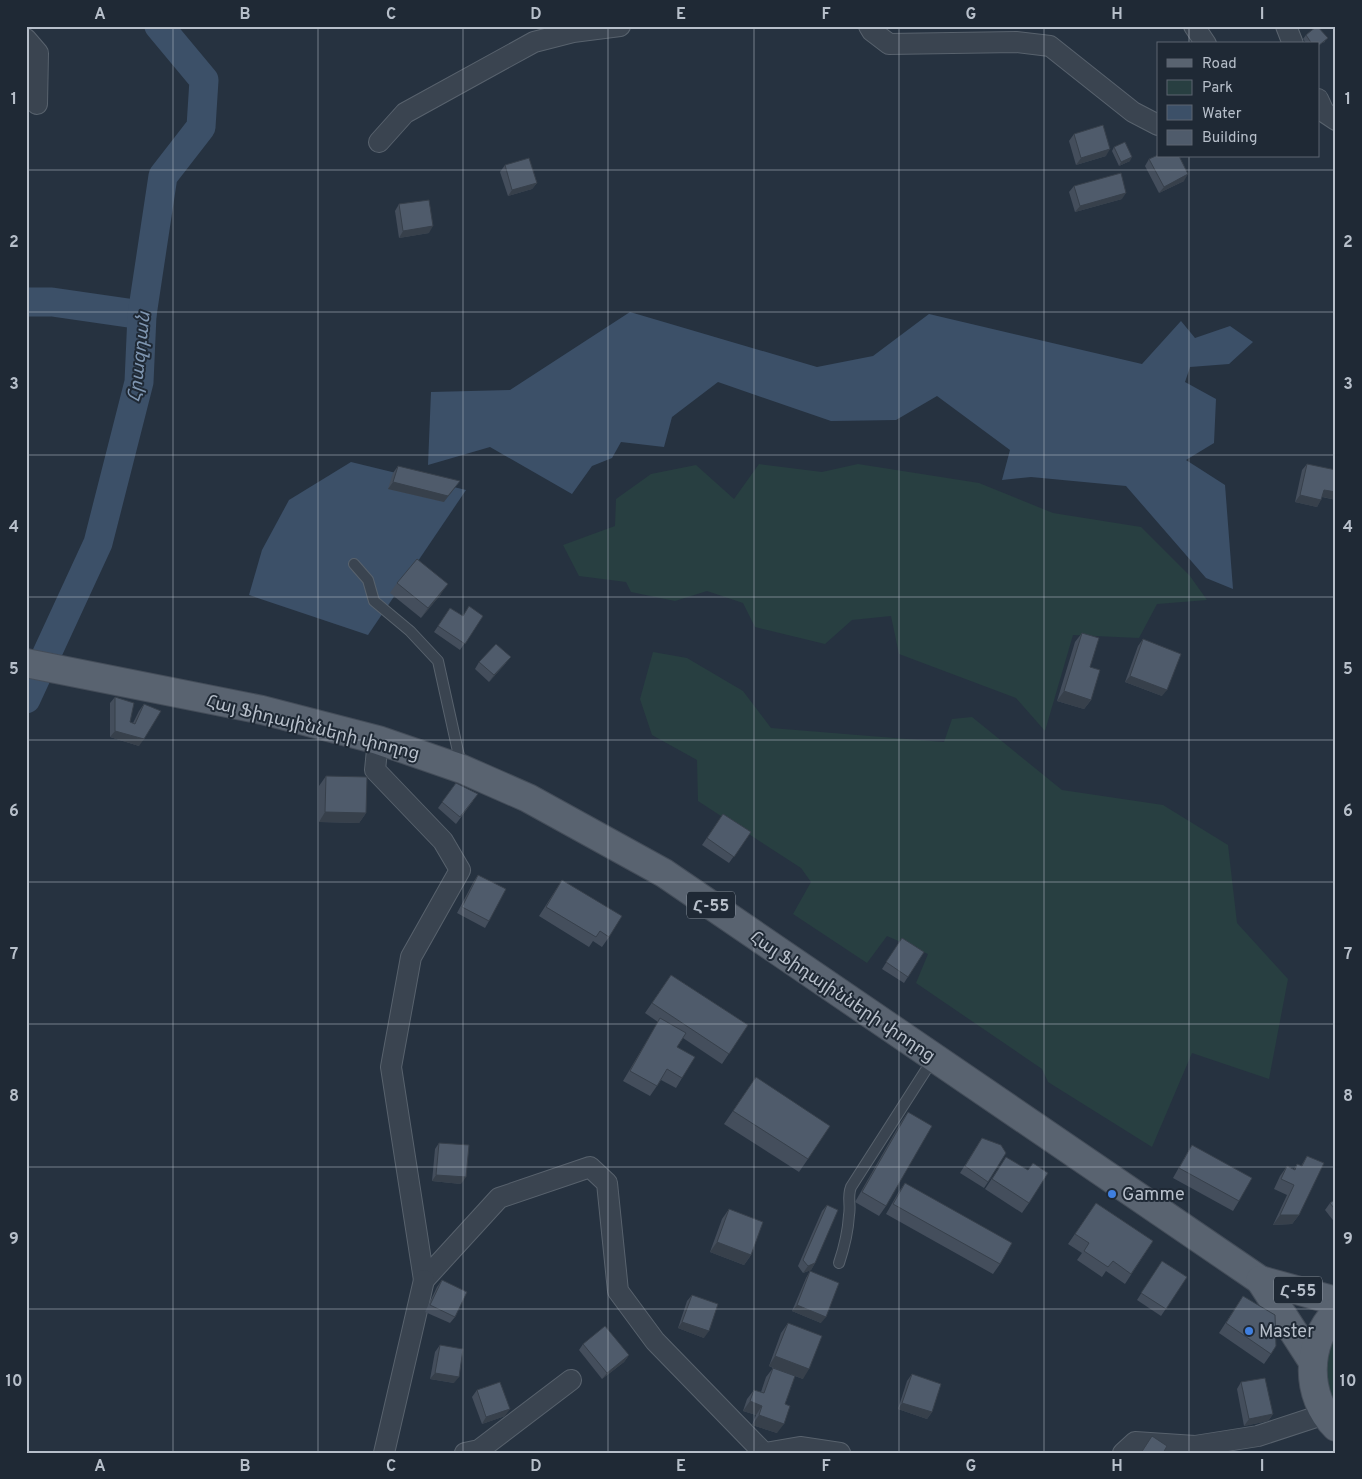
<svg xmlns="http://www.w3.org/2000/svg" width="1362" height="1479" font-family="Overpass,'Noto Sans Armenian',sans-serif">
  <style>
    .green { fill: #283f41 }
    .water { fill: #3c5068 }
    .lines { fill: none; stroke-linecap: round; stroke-linejoin: round }
    .river { stroke: #3c5068; stroke-width: 29 }
    .service-casing { stroke: #58626d; stroke-width: 12 }
    .minor-casing { stroke: #58626d; stroke-width: 22 }
    .primary-casing { stroke: #444d59; stroke-width: 30 }
    .service { stroke: #3a4450; stroke-width: 10 }
    .minor { stroke: #3a4450; stroke-width: 20 }
    .primary { stroke: #596370; stroke-width: 28 }
    .wall { fill: #444e5c }
    .shaded-wall { fill: #37404b }
    .building { fill: #4f5b6b; stroke: #37404b }
    .grid { fill: none; stroke: #b7bfca; stroke-width: 1; stroke-opacity: 0.55 }
    .shop-dot { fill: #3f7fe0; stroke: #1f2935; stroke-width: 2 }
    .labels { text-anchor: middle; stroke-width: 4; stroke-linejoin: round; paint-order: stroke }
    .shield { fill: #1f2935; stroke: #89929d; stroke-width: 1 }
    .shield-label { font-size: 16px; font-weight: bold; fill: #b7bfca }
    .street-label { font-size: 18px; fill: #b7bfca; stroke: #1f2935 }
    .poi-label { font-size: 18px; fill: #b7bfca; stroke: #1f2935; text-anchor: start }
    .water-label { font-size: 19px; font-style: italic; fill: #7f96b1; stroke: #1f2935 }
    .neatline { fill: none; stroke: #b7bfca; stroke-width: 2 }
    .grid-label { font-size: 16px; text-anchor: middle; font-weight: bold; fill: #b7bfca }
  </style>
  <rect width="100%" height="100%" fill="#263240"/>
  <g class="green">
    <path d="M759 464 822 472 858 464 979 483 1053 513 1141 527 1190 576 1207 600 1157 604 1139 638 1073 635 1045 731 1016 698 899 654 891 616 852 620 825 644 755 627 743 603 707 591 675 601 631 592 626 582 579 576 563 545 615 526 616 499 651 474 696 465 734 499Z"/>
    <path d="M653 652 687 658 743 691 771 728 944 742 952 719 972 717 1062 790 1163 805 1228 845 1237 923 1288 979 1269 1079 1192 1053 1152 1147 1048 1082 1042 1069 916 983 928 954 887 936 867 963 793 914 811 882 801 868 698 801 697 760 652 735 640 699Z"/>
    <path d="M1336 1333V1406C1325 1383 1321 1356 1336 1333Z"/>
  </g>
  <g class="water">
    <path d="M630 312 817 367 873 356 929 314 1142 364 1181 321 1195 338 1230 326 1253 342 1229 364 1190 367 1185 382 1216 399 1214 443 1186 460 1225 485 1233 589 1206 578 1126 486 1031 477 1002 480 1010 450 937 396 896 420 831 421 718 382 672 417 664 447 621 442 612 458 592 466 572 494 490 447 428 465 431 392 510 390Z"/>
    <path d="M351 462 466 490 368 635 249 595 262 550 289 500Z"/>
  </g>
  <g class="lines">
    <g class="river">
      <path d="M26 302H52L142 315"/>
      <path d="M26 699 98 543 139 382 142 315 163 176 201 127 204 80 159 26"/>
    </g>
    <g class="service-casing">
      <g id="service">
        <path d="M354 564 368 580 374 601 410 631 438 661 461 765"/>
        <path d="M839 1263C844 1248 848 1232 849 1215 851 1205 847 1197 851 1187L933 1059"/>
      </g>
    </g>
    <g class="minor-casing">
      <g id="minor">
        <path d="M869 26 872 31 889 44 1016 42 1050 46 1133 112 1158 125"/>
        <path d="M1194 26 1206 44"/>
        <path d="M1286 26 1293 44"/>
        <path d="M26 39 38 53 37 104"/>
        <path d="M1318 99 1324 112 1336 120"/>
        <path d="M379 142 405 113 534 42 573 32 620 26"/>
        <path d="M378 740 375 770 443 841 460 870 411 957 391 1067 424 1280 499 1198 590 1167 607 1183 618 1291 655 1341 764 1453"/>
        <path d="M384 1453 424 1280"/>
        <path d="M465 1453 479 1450 571 1380"/>
        <path d="M765 1453 800 1447 840 1453"/>
        <path d="M1123 1453 1135 1442 1195 1446 1258 1436 1325 1414"/>
      </g>
    </g>
    <g class="primary-casing">
      <g id="primary">
        <path d="M26 663 262 710 378 740 462 769 528 798 664 873 1260 1280 1336 1301"/>
        <path d="M1260 1280 1313 1362"/>
        <path d="M1336 1312C1305 1344 1305 1396 1336 1427"/>
      </g>
    </g>
    <use href="#service" class="service"/>
    <use href="#minor" class="minor"/>
    <use href="#primary" class="primary"/>
  </g>
  <g class="wall">
    <path d="M1316 26H1322L1320 29 1325 42 1318 44H1307L1303 39 1306 35Z"/>
    <path d="M1074 134 1106 156 1076 165 1069 141Z"/>
    <path d="M1114 147 1130 161 1119 166 1112 151Z"/>
    <path d="M1149 159 1184 181 1159 193 1145 166Z"/>
    <path d="M505 165 537 183 532 189 508 196 500 172Z"/>
    <path d="M1074 186 1122 199 1075 212 1069 192Z"/>
    <path d="M399 204 429 233 399 238 395 211Z"/>
    <path d="M1307 464 1336 500 1322 497 1317 507 1295 502 1302 470Z"/>
    <path d="M398 466 444 502 388 489 393 473Z"/>
    <path d="M397 583 441 594 421 618 390 593Z"/>
    <path d="M450 608 463 616H483L460 650 434 632Z"/>
    <path d="M1082 633 1090 667 1091 700 1084 709 1057 701 1075 642Z"/>
    <path d="M1143 639 1162 696 1125 682 1138 646Z"/>
    <path d="M479 662 506 663 489 682 475 669Z"/>
    <path d="M1336 665V680L1333 679Z"/>
    <path d="M115 697 130 722 133 723 139 711 144 704 139 746 110 737V703Z"/>
    <path d="M326 776 366 813 359 823 319 822V786Z"/>
    <path d="M456 783 473 801 456 824 438 808Z"/>
    <path d="M723 814 751 832 729 863 702 845Z"/>
    <path d="M478 875 489 921 485 928 457 913 474 881Z"/>
    <path d="M562 880 609 937 602 947 593 941 589 947 539 916Z"/>
    <path d="M902 938 924 952 904 983 882 969Z"/>
    <path d="M671 975 748 1025 722 1064 683 1038 677 1047 682 1078 676 1088 661 1080 650 1096 623 1081 658 1022 645 1013Z"/>
    <path d="M756 1077 808 1159 799 1172 724 1124Z"/>
    <path d="M908 1112 886 1206 879 1216 855 1202 901 1122Z"/>
    <path d="M982 1138 988 1182 984 1188 960 1173Z"/>
    <path d="M439 1143 461 1184 432 1181 435 1149Z"/>
    <path d="M1192 1145 1239 1201 1233 1211 1173 1178 1186 1155Z"/>
    <path d="M1307 1156 1299 1215 1292 1224 1273 1225 1287 1195 1274 1189 1280 1176 1287 1166 1294 1169 1297 1164 1301 1166Z"/>
    <path d="M1006 1157 1029 1203 1022 1213 985 1189Z"/>
    <path d="M905 1183 1000 1264 993 1274 886 1214 898 1193Z"/>
    <path d="M1336 1199V1224L1325 1210 1330 1203Z"/>
    <path d="M1096 1203 1153 1241 1125 1284 1106 1271 1102 1277 1077 1260 1082 1253 1068 1244Z"/>
    <path d="M827 1205 815 1263 811 1270 803 1273 798 1266 822 1211Z"/>
    <path d="M729 1209 751 1255 744 1265 710 1252 722 1219Z"/>
    <path d="M1162 1261 1187 1277 1161 1316 1137 1300Z"/>
    <path d="M810 1271 821 1323 792 1311 806 1278Z"/>
    <path d="M442 1280 455 1317 450 1323 425 1312 437 1287Z"/>
    <path d="M692 1295 704 1338 678 1328 687 1301Z"/>
    <path d="M1243 1296 1271 1354 1264 1364 1219 1333Z"/>
    <path d="M788 1323 803 1379 795 1376 785 1404 777 1433 752 1425 756 1415 743 1411 747 1399 754 1390 761 1392 766 1377 773 1368 769 1366 781 1333Z"/>
    <path d="M583 1344 629 1355 624 1362 602 1379 579 1350Z"/>
    <path d="M440 1345 454 1383 430 1379 435 1352Z"/>
    <path d="M912 1374 932 1412 927 1419 898 1409 907 1381Z"/>
    <path d="M1241 1382 1273 1414 1268 1421 1244 1426 1237 1389Z"/>
    <path d="M477 1390 505 1416 482 1424 472 1397Z"/>
  </g>
  <g class="shaded-wall">
    <path d="M1110 149 1106 156 1076 165 1081 158Z"/>
    <path d="M1132 157 1130 161 1119 166 1121 162Z"/>
    <path d="M1188 174 1184 181 1159 193 1164 187Z"/>
    <path d="M537 183 532 189 508 196 512 190Z"/>
    <path d="M1126 193 1122 199 1075 212 1080 206Z"/>
    <path d="M433 226 429 233 399 238 403 231Z"/>
    <path d="M460 481 444 502 388 489 393 482Z"/>
    <path d="M1324 490 1336 492V500L1319 496Z"/>
    <path d="M1300 495 1321 500 1317 507 1295 502Z"/>
    <path d="M448 584 441 594 421 618 428 608Z"/>
    <path d="M511 657 506 663 489 682 494 675Z"/>
    <path d="M1130 676 1167 690 1162 696 1125 682Z"/>
    <path d="M1064 691 1091 700 1084 709 1057 701Z"/>
    <path d="M115 731 144 739 139 746 110 737Z"/>
    <path d="M325 812 366 813 359 823 319 822Z"/>
    <path d="M436 1175 466 1177 461 1184 432 1181Z"/>
    <path d="M1280 1215H1299L1292 1224 1273 1225Z"/>
    <path d="M717 1242 751 1255 744 1265 710 1252Z"/>
    <path d="M815 1263 811 1270 803 1273 808 1266Z"/>
    <path d="M797 1305 826 1317 821 1323 792 1311Z"/>
    <path d="M682 1322 709 1331 704 1338 678 1328Z"/>
    <path d="M629 1355 624 1362 602 1379 607 1373Z"/>
    <path d="M775 1356 809 1369 803 1379 769 1366Z"/>
    <path d="M435 1373 459 1377 454 1383 430 1379Z"/>
    <path d="M750 1401 762 1406 756 1415 743 1411Z"/>
    <path d="M902 1403 932 1412 927 1419 898 1409Z"/>
    <path d="M510 1409 505 1416 482 1424 486 1417Z"/>
    <path d="M1273 1414 1268 1421 1244 1426 1249 1419Z"/>
    <path d="M759 1415 784 1424 777 1433 752 1425Z"/>
  </g>
  <g class="building">
    <path d="M1317 26 1328 38 1318 46V44H1312L1306 35Z"/>
    <path d="M1103 125 1110 149 1081 158 1074 134Z"/>
    <path d="M1125 142 1132 157 1121 162 1114 147Z"/>
    <path d="M1158 155V156H1179L1188 174 1164 187 1149 159Z"/>
    <path d="M529 158 537 183 512 190 505 165Z"/>
    <path d="M1121 173 1126 193 1080 206 1074 186Z"/>
    <path d="M429 200 433 226 403 231 399 204Z"/>
    <path d="M1307 464 1336 470V492L1324 490 1321 500 1300 495Z"/>
    <path d="M398 466 460 481 448 496 393 482Z"/>
    <path d="M417 559 448 584 428 608 397 583Z"/>
    <path d="M469 606 483 616 465 644 438 626 450 608 463 616Z"/>
    <path d="M1082 633 1099 638 1090 667 1100 670 1091 700 1064 691Z"/>
    <path d="M1143 639 1181 654 1167 690 1130 676Z"/>
    <path d="M496 644 511 657 494 675 479 662Z"/>
    <path d="M115 697 134 703 130 722 135 724 144 704 161 711 144 739 115 731Z"/>
    <path d="M326 776 367 777 366 813 325 812Z"/>
    <path d="M456 783 478 794 460 817 442 802Z"/>
    <path d="M723 814 751 832 734 857 707 838Z"/>
    <path d="M478 875 506 889 489 921 462 907Z"/>
    <path d="M562 880 622 916 609 937 600 931 596 937 546 907Z"/>
    <path d="M902 938 924 952 908 977 886 962Z"/>
    <path d="M671 975 748 1025 729 1054 652 1003Z"/>
    <path d="M660 1018 686 1033 677 1047 695 1057 682 1078 667 1069 657 1086 630 1071Z"/>
    <path d="M756 1077 830 1126 808 1159 733 1111Z"/>
    <path d="M908 1112 932 1126 886 1206 862 1192Z"/>
    <path d="M982 1138 1001 1145 1006 1153 988 1182 965 1166Z"/>
    <path d="M439 1143 469 1145 466 1177 436 1175Z"/>
    <path d="M1192 1145 1252 1178 1239 1201 1179 1168Z"/>
    <path d="M1307 1156 1324 1163 1299 1215H1280L1294 1185 1281 1179 1287 1166 1295 1170 1297 1164 1302 1166Z"/>
    <path d="M1006 1157 1028 1170 1033 1163 1048 1173 1029 1203 992 1179Z"/>
    <path d="M905 1183 1012 1243 1000 1264 893 1204Z"/>
    <path d="M1336 1199V1211L1330 1203Z"/>
    <path d="M1096 1203 1153 1241 1131 1274 1113 1261 1108 1267 1084 1251 1089 1243 1075 1234Z"/>
    <path d="M827 1205 838 1210 815 1263 808 1266 803 1260Z"/>
    <path d="M729 1209 763 1222 751 1255 717 1242Z"/>
    <path d="M1162 1261 1187 1277 1166 1309 1141 1293Z"/>
    <path d="M810 1271 839 1283 826 1317 797 1305Z"/>
    <path d="M442 1280 467 1292 455 1317 430 1305Z"/>
    <path d="M692 1295 718 1304 709 1331 682 1322Z"/>
    <path d="M1243 1296 1275 1315 1276 1346 1271 1354 1226 1323Z"/>
    <path d="M788 1323 822 1336 809 1369 775 1356Z"/>
    <path d="M605 1326 629 1355 607 1373 583 1344Z"/>
    <path d="M440 1345 463 1349 459 1377 435 1373Z"/>
    <path d="M773 1368 795 1376 785 1404 790 1406 784 1424 759 1415 762 1406 750 1401 754 1390 764 1393Z"/>
    <path d="M912 1374 941 1384 932 1412 902 1403Z"/>
    <path d="M1265 1378 1273 1414 1249 1419 1241 1382Z"/>
    <path d="M500 1382 510 1409 486 1417 477 1390Z"/>
    <path d="M1152 1436 1167 1446 1163 1453H1141Z"/>
  </g>
  <path class="grid" d="M173 26V1453M318 26V1453M463 26V1453M608 26V1453M754 26V1453M899 26V1453M1044 26V1453M1189 26V44M1189 156V1453M26 170H1336M26 312H1336M26 455H1336M26 597H1336M26 740H1336M26 882H1336M26 1024H1336M26 1167H1336M26 1309H1336"/>
  <g class="shop-dot">
    <circle cx="1112" cy="1194" r="5"/>
    <circle cx="1249" cy="1331" r="5"/>
  </g>
  <g class="labels">
    <g class="shield">
      <rect x="687" y="891.5" width="48" height="27" rx="4"/>
      <rect x="1274" y="1276.5" width="48" height="27" rx="4"/>
    </g>
    <g class="shield-label">
      <text x="711" y="911">Հ-55</text>
      <text x="1298" y="1296">Հ-55</text>
    </g>
    <g class="street-label">
      <text transform="translate(313 727) rotate(14)" y="6">Հայ Ֆիդայինների փողոց</text>
      <text transform="translate(843 996) rotate(34)" y="6">Հայ Ֆիդայինների փողոց</text>
    </g>
    <g class="poi-label">
      <text x="1122" y="1200">Gamme</text>
      <text x="1259" y="1337">Master</text>
    </g>
    <g class="water-label">
      <text transform="translate(138 357) rotate(-84)" y="7">Հրազդան</text>
    </g>
  </g>
  <rect width="1362" height="1479" fill="none" stroke="#1f2935" stroke-width="55"/>
  <rect x="1157" y="42" width="162" height="115" fill="#1f2935" stroke="#5c6571"/>
  <rect x="1167" y="59" width="25" height="8" fill="#596370" stroke="#5c6571"/>
  <text x="1202" y="68" font-size="15" fill="#b7bfca">Road</text>
  <rect x="1167" y="80" width="25" height="15" fill="#283f41" stroke="#5c6571"/>
  <text x="1202" y="92" font-size="15" fill="#b7bfca">Park</text>
  <rect x="1167" y="105" width="25" height="15" fill="#3c5068" stroke="#5c6571"/>
  <text x="1202" y="118" font-size="15" fill="#b7bfca">Water</text>
  <rect x="1167" y="130" width="25" height="15" fill="#4f5b6b" stroke="#5c6571"/>
  <text x="1202" y="142" font-size="15" fill="#b7bfca">Building</text>
  <rect x="28" y="28" width="1306" height="1424" class="neatline"/>
  <g class="grid-label">
    <text x="100" y="19">A</text>
    <text x="245" y="19">B</text>
    <text x="391" y="19">C</text>
    <text x="536" y="19">D</text>
    <text x="681" y="19">E</text>
    <text x="826" y="19">F</text>
    <text x="971" y="19">G</text>
    <text x="1117" y="19">H</text>
    <text x="1262" y="19">I</text>
    <text x="14" y="104">1</text>
    <text x="1348" y="104">1</text>
    <text x="14" y="247">2</text>
    <text x="1348" y="247">2</text>
    <text x="14" y="389">3</text>
    <text x="1348" y="389">3</text>
    <text x="14" y="532">4</text>
    <text x="1348" y="532">4</text>
    <text x="14" y="674">5</text>
    <text x="1348" y="674">5</text>
    <text x="14" y="816">6</text>
    <text x="1348" y="816">6</text>
    <text x="14" y="959">7</text>
    <text x="1348" y="959">7</text>
    <text x="14" y="1101">8</text>
    <text x="1348" y="1101">8</text>
    <text x="14" y="1244">9</text>
    <text x="1348" y="1244">9</text>
    <text x="14" y="1386">10</text>
    <text x="1348" y="1386">10</text>
    <text x="100" y="1471">A</text>
    <text x="245" y="1471">B</text>
    <text x="391" y="1471">C</text>
    <text x="536" y="1471">D</text>
    <text x="681" y="1471">E</text>
    <text x="826" y="1471">F</text>
    <text x="971" y="1471">G</text>
    <text x="1117" y="1471">H</text>
    <text x="1262" y="1471">I</text>
  </g>
</svg>
